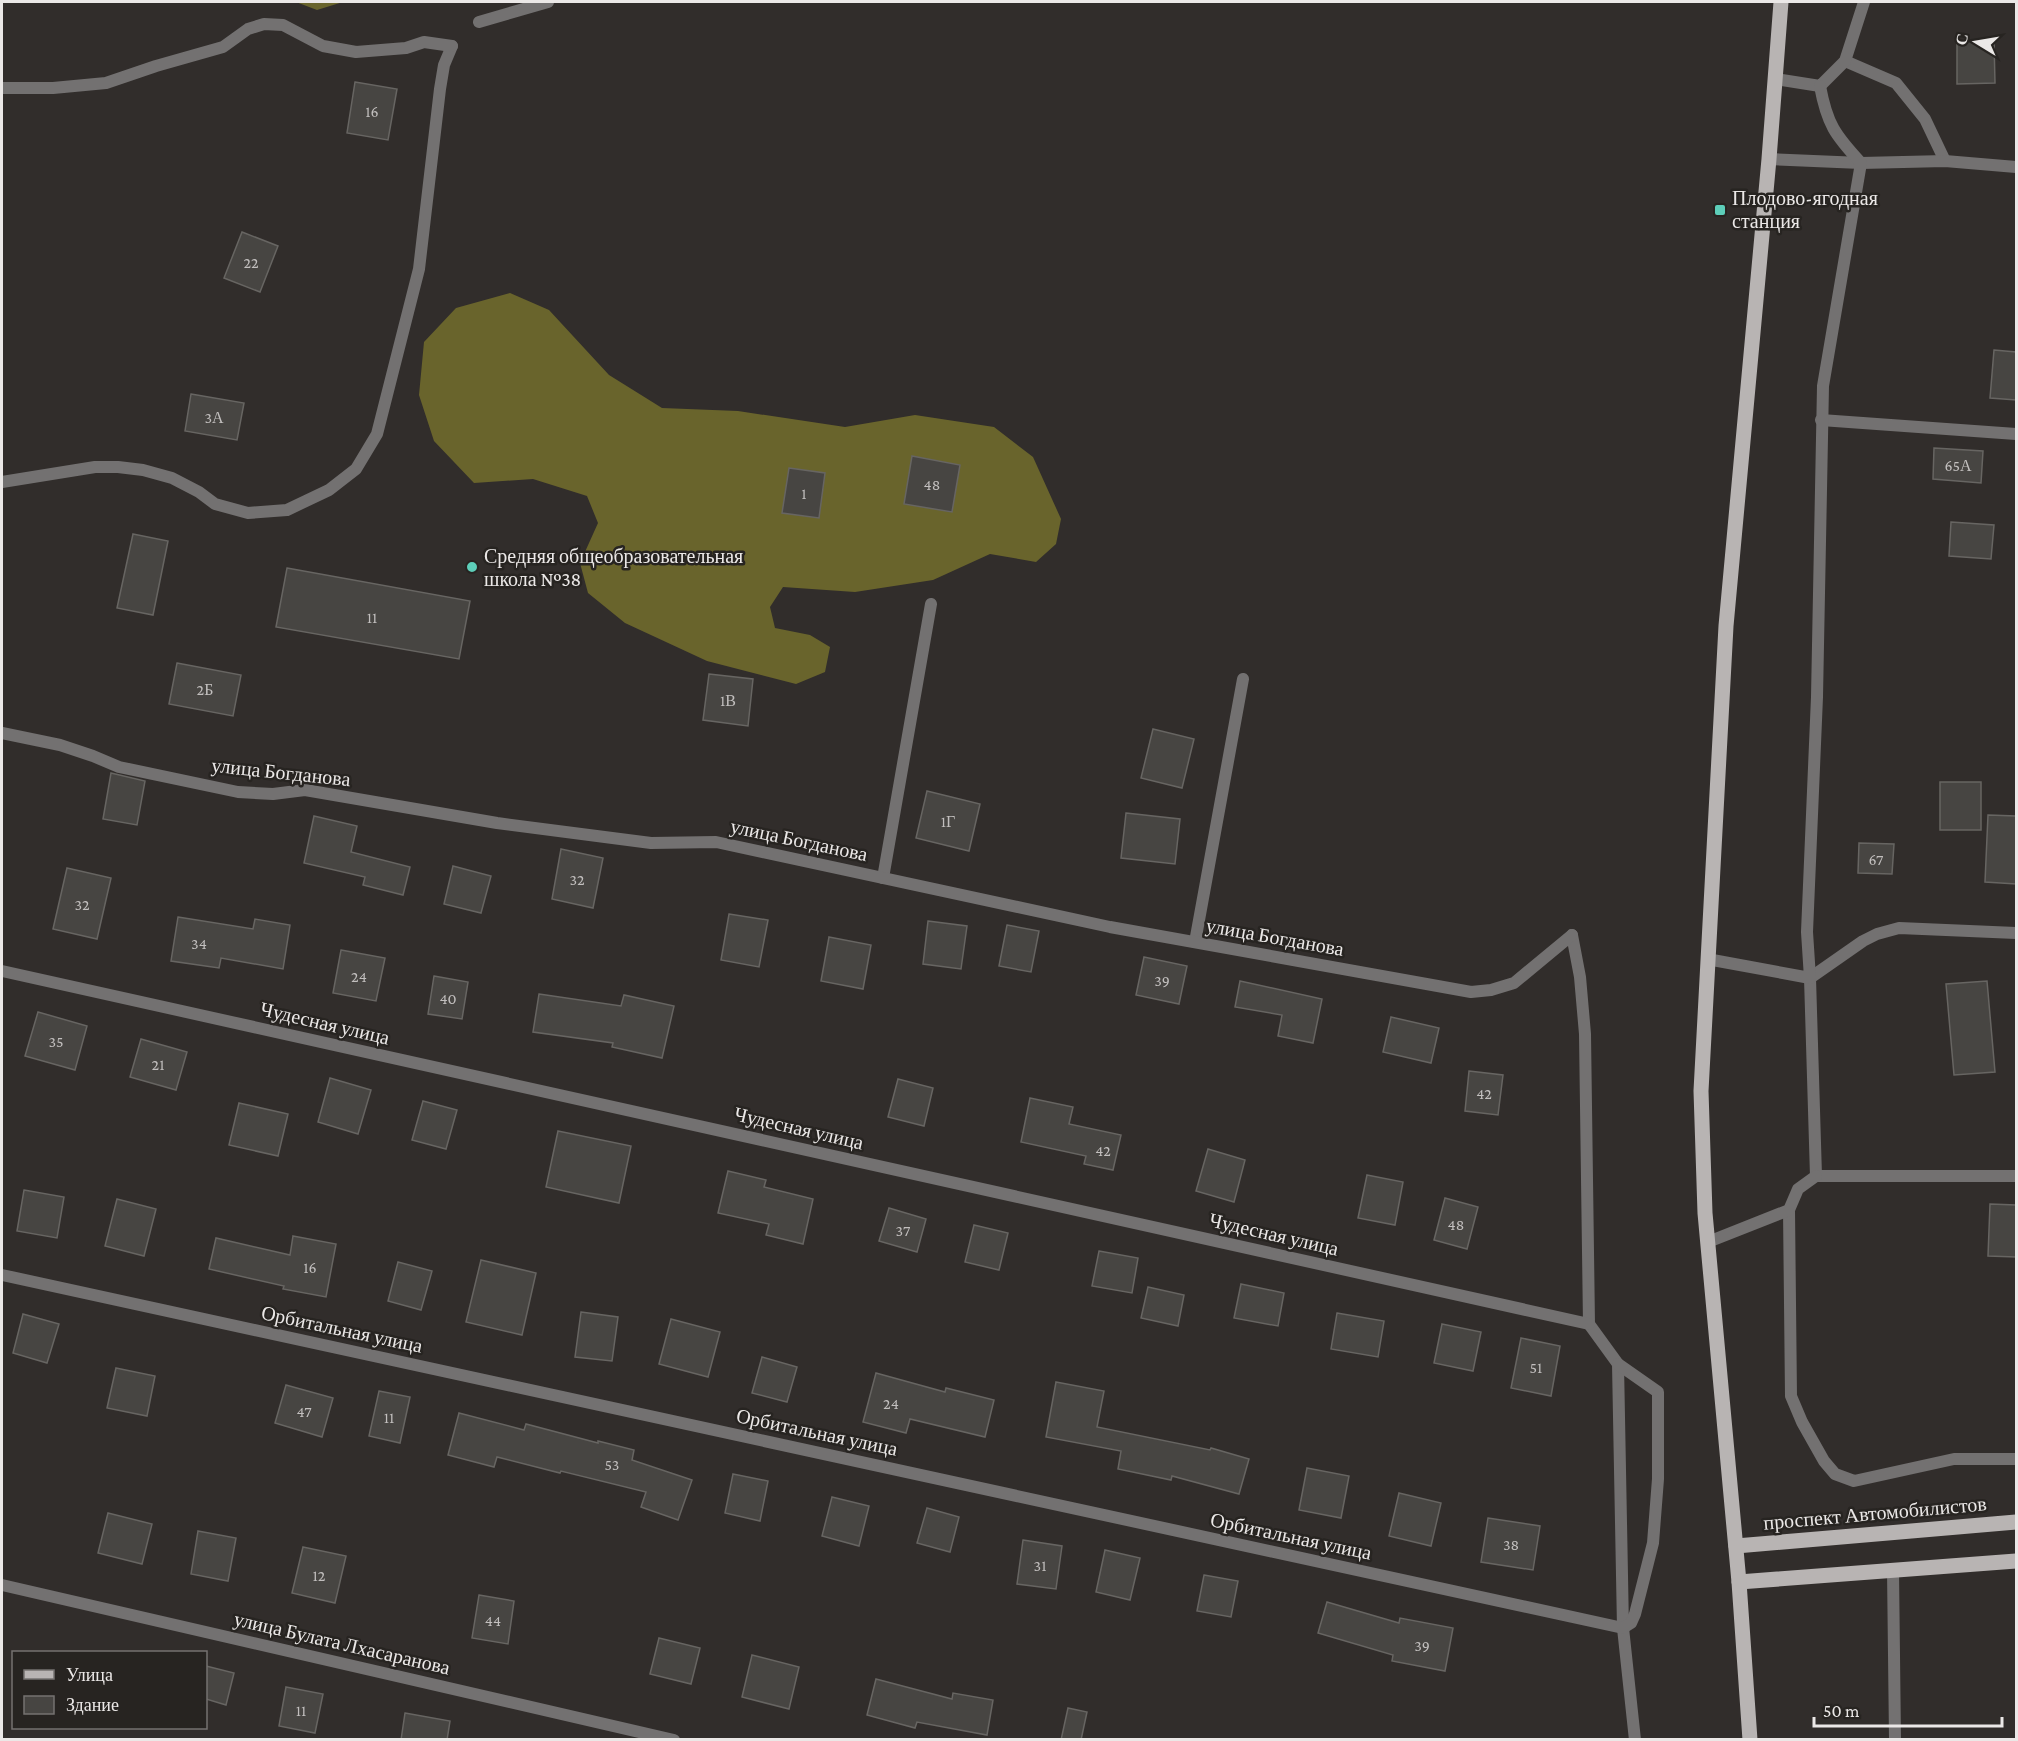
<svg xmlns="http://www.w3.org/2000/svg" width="2018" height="1741" font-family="'Crimson Pro',serif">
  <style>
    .forest { fill: #69642c }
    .building { fill: #474542; stroke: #676562; stroke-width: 1.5 }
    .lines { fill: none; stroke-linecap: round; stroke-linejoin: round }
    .lane { stroke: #737171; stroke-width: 12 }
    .street { stroke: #737171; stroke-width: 12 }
    .primary { stroke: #b8b4b3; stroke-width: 15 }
    .poi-dot { fill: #5dceb9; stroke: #272421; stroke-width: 2 }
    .labels { text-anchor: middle; stroke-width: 5; stroke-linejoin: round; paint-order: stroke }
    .number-label { font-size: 16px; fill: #c2bfbe }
    .poi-label { font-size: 20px; fill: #ebe8e7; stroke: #272421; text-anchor: start }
    .street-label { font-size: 20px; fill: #ebe8e7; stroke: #272421 }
  </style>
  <rect width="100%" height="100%" fill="#312d2b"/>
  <g class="forest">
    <path d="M296 2H343L317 10Z"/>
    <path d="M510 293 549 310 609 375 662 408 738 411 845 427 915 415 994 427 1033 457 1061 519 1056 544 1036 562 990 554 933 580 855 592 783 587 770 607 775 628 810 635 830 647 825 672 796 684 707 661 625 623 588 593 580 563 598 523 587 496 533 479 474 483 434 441 419 395 424 342 456 308Z"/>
  </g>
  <g class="building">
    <path d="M1957 41H1994L1995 83 1957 84Z"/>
    <path d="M355 82 397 89 388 140 347 133Z"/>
    <path d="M242 232 278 246 260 292 224 278Z"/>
    <path d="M1994 350 2016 352V400L1990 398Z"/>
    <path d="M191 394 244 403 237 440 185 431Z"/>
    <path d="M1934 448 1983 451 1981 483 1933 479Z"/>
    <path d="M912 456 960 465 952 512 904 504Z"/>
    <path d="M789 468 825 473 819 518 782 513Z"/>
    <path d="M1951 522 1994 525 1991 559 1949 556Z"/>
    <path d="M133 534 168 541 153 615 117 608Z"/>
    <path d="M287 568 470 601 459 659 276 627Z"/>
    <path d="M177 663 241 675 233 716 169 704Z"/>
    <path d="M709 674 753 679 748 726 703 720Z"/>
    <path d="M1153 729 1194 739 1182 788 1141 778Z"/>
    <path d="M111 773 145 781 137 825 103 819Z"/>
    <rect x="1940" y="782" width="41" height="48"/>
    <path d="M927 791 980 804 969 851 916 838Z"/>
    <path d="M1126 813 1180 819 1175 864 1121 858Z"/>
    <path d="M1988 815 2016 816V884L1985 882Z"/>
    <path d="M314 816 357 826 351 852 410 867 403 895 363 885 365 877 304 863Z"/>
    <path d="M1859 843 1894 844 1892 874 1858 873Z"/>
    <path d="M561 849 603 858 593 908 552 899Z"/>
    <path d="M453 866 491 876 481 913 444 904Z"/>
    <path d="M67 868 111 878 97 939 53 929Z"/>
    <path d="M729 914 768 920 759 967 721 960Z"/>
    <path d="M178 917 253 929 255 919 290 925 283 969 221 958 219 968 171 961Z"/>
    <path d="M928 921 967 926 961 969 923 964Z"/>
    <path d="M1007 925 1039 931 1031 972 999 966Z"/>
    <path d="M829 937 871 945 863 989 821 981Z"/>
    <path d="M341 950 385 958 376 1001 333 993Z"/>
    <path d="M1144 957 1187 966 1179 1004 1136 995Z"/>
    <path d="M434 976 468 982 462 1019 428 1014Z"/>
    <path d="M1240 981 1322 999 1313 1043 1278 1036 1282 1015 1235 1007Z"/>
    <path d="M1987 981 1995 1072 1954 1075 1946 984Z"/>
    <path d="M539 994 621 1006 624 995 674 1006 662 1058 612 1047 613 1043 533 1032Z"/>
    <path d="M38 1012 87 1026 75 1070 25 1056Z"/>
    <path d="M1391 1017 1439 1028 1431 1063 1383 1052Z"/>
    <path d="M141 1039 187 1052 176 1090 130 1077Z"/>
    <path d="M1469 1071 1503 1075 1498 1115 1465 1111Z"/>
    <path d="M330 1078 371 1090 358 1134 318 1122Z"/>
    <path d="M898 1079 933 1088 924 1126 888 1117Z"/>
    <path d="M1030 1098 1073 1107 1069 1124 1121 1135 1113 1170 1084 1164 1086 1156 1021 1142Z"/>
    <path d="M423 1101 457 1110 446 1149 412 1140Z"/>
    <path d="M239 1103 288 1114 278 1156 229 1145Z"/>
    <path d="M558 1131 631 1146 619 1203 546 1187Z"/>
    <path d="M1208 1149 1245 1160 1234 1202 1196 1191Z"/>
    <path d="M728 1171 766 1180 764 1187 813 1199 803 1244 766 1235 769 1224 718 1213Z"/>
    <path d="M1367 1175 1403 1182 1395 1225 1358 1218Z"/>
    <path d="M24 1190 64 1197 57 1238 17 1231Z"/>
    <path d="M1445 1198 1478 1207 1467 1249 1434 1240Z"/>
    <path d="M117 1199 156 1209 144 1256 105 1246Z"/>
    <path d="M1990 1204 2016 1205V1257L1988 1256Z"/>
    <path d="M889 1208 926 1219 917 1252 879 1241Z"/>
    <path d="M974 1225 1008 1233 999 1270 965 1262Z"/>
    <path d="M293 1236 336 1244 326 1297 283 1289 284 1286 209 1269 216 1238 290 1255Z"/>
    <path d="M1099 1251 1138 1258 1132 1293 1092 1286Z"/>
    <path d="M481 1260 536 1273 522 1335 466 1322Z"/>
    <path d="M398 1262 432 1271 421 1310 388 1301Z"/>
    <path d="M1241 1284 1284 1293 1278 1326 1234 1318Z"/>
    <path d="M1148 1287 1184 1295 1178 1326 1141 1318Z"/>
    <path d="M581 1312 618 1317 612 1361 575 1357Z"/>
    <path d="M1337 1313 1384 1321 1378 1357 1331 1349Z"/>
    <path d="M23 1314 59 1324 47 1363 13 1353Z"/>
    <path d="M671 1319 720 1332 708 1377 659 1364Z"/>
    <path d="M1442 1324 1481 1332 1473 1371 1434 1363Z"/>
    <path d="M1521 1338 1560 1346 1551 1396 1511 1388Z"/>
    <path d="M762 1357 797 1367 787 1402 752 1393Z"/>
    <path d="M116 1368 155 1376 147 1416 107 1408Z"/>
    <path d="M876 1373 945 1392 946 1388 994 1400 985 1437 910 1419 906 1433 863 1422Z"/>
    <path d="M1056 1382 1104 1391 1097 1427 1210 1450 1211 1448 1249 1459 1239 1494 1172 1476 1171 1480 1118 1469 1121 1451 1046 1437Z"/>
    <path d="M286 1385 333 1398 322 1437 275 1423Z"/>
    <path d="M379 1391 410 1397 400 1443 369 1436Z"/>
    <path d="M459 1413 524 1430 526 1424 598 1443V1441L634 1450 632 1460 692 1480 678 1520 641 1507 646 1492 561 1471 560 1473 497 1457 494 1467 448 1455Z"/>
    <path d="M1307 1468 1349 1476 1341 1518 1299 1510Z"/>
    <path d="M733 1474 768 1481 760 1521 725 1513Z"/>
    <path d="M1399 1493 1441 1503 1431 1546 1389 1536Z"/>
    <path d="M832 1497 869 1506 859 1546 822 1536Z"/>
    <path d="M927 1508 959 1517 950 1552 917 1543Z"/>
    <path d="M108 1513 152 1524 142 1564 98 1553Z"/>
    <path d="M1488 1518 1540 1526 1533 1570 1481 1562Z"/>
    <path d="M198 1531 236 1538 228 1581 191 1574Z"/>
    <path d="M1023 1540 1062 1546 1056 1589 1017 1584Z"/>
    <path d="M303 1547 346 1556 335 1603 292 1593Z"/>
    <path d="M1105 1550 1140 1558 1130 1600 1096 1592Z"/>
    <path d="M1204 1575 1238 1581 1231 1617 1197 1611Z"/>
    <path d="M479 1595 514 1601 508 1644 472 1638Z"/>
    <path d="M1327 1602 1399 1623 1400 1618 1453 1628 1445 1671 1392 1661 1393 1655 1318 1633Z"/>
    <path d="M659 1638 700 1648 691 1684 650 1674Z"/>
    <path d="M752 1655 799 1667 789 1709 742 1697Z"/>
    <path d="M206 1666 234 1673 226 1705 206 1699Z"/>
    <path d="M876 1679 952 1699 953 1693 993 1700 987 1735 917 1722 915 1728 867 1715Z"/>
    <path d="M286 1687 323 1694 315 1733 279 1726Z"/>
    <path d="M1068 1708 1087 1712 1081 1740H1061Z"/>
    <path d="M405 1713 450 1721 447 1740H401Z"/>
  </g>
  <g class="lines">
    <g class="lane">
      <path d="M2 482 95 467H118L143 470 172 478 199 492 215 504 248 513 287 510 329 490 356 469 377 434 419 269 440 89 444 65 452 46"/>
      <path d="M883 878 931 604"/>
      <path d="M1572 935 1580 977 1585 1034 1589 1324 1618 1364 1623 1628 1635 1740"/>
      <path d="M1195 942 1243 679"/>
      <path d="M1789 1210 1791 1396 1802 1422 1824 1461 1835 1474 1854 1481 1954 1459H2016"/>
      <path d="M1893 1570 1895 1740"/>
    </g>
    <g class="street">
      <path d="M479 22 548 2"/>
      <path d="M1845 61 1896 83 1925 119 1945 161"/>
      <path d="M1776 79 1820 86 1845 61 1864 2"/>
      <path d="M2 88H53L106 83 156 66 223 47 248 29 264 24 283 25 323 46 356 52 406 48 424 42 452 46"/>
      <path d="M1769 159 1861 163 1945 161 2016 167"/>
      <path d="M1821 420 2016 434"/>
      <path d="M2 733 60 745 93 756 119 767 238 792 273 794 305 790 497 823 651 843 716 842 1110 927 1471 992 1491 990 1514 983 1572 935"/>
      <path d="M2016 933 1899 928 1877 934 1863 941 1810 978 1816 1176H2016"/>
      <path d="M1707 959 1810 978 1807 932 1817 697 1823 386 1861 163C1835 135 1827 124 1820 86"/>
      <path d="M2 971 1589 1324"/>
      <path d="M1708 1242 1789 1210 1798 1189 1816 1176"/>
      <path d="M2 1275 1623 1628 1631 1623 1635 1614 1653 1543 1658 1479V1392L1618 1364"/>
      <path d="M2 1585 674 1740"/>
    </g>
    <g class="primary">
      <path d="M1736 1546 2016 1522"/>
      <path d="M1739 1582 2016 1561"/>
      <path d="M1750 1740 1739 1582 1705 1213 1701 1091 1726 626 1769 159 1781 2"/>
    </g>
  </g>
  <g class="poi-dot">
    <rect x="1714" y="204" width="12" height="12" rx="3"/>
    <circle cx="472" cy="567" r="6"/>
  </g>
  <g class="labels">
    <g class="number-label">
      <text x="372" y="117">16</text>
      <text x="251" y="268">22</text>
      <text x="214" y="423">3А</text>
      <text x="1958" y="471">65А</text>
      <text x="932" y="490">48</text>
      <text x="804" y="499">1</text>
      <text x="372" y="623">11</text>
      <text x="205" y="695">2Б</text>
      <text x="728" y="706">1В</text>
      <text x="948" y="827">1Г</text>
      <text x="1876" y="865">67</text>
      <text x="577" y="885">32</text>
      <text x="82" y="910">32</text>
      <text x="199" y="949">34</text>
      <text x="359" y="982">24</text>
      <text x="1162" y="986">39</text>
      <text x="448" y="1004">40</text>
      <text x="56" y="1047">35</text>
      <text x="158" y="1070">21</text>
      <text x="1484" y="1099">42</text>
      <text x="1103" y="1156">42</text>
      <text x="1456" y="1230">48</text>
      <text x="903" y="1236">37</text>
      <text x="310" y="1273">16</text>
      <text x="1536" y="1373">51</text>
      <text x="891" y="1409">24</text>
      <text x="304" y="1417">47</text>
      <text x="389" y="1423">11</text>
      <text x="612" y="1470">53</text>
      <text x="1511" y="1550">38</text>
      <text x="1040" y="1571">31</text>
      <text x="319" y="1581">12</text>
      <text x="493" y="1626">44</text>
      <text x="1422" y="1651">39</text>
      <text x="301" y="1716">11</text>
    </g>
    <g class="poi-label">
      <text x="1732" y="205">Плодово-ягодная<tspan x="1732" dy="23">станция</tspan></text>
      <text x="484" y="563">Средняя общеобразовательная<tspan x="484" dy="23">школа №38</tspan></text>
    </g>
    <g class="street-label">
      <text transform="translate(281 772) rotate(6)" y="7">улица Богданова</text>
      <text transform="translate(799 840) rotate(12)" y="7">улица Богданова</text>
      <text transform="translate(1275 937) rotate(10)" y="7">улица Богданова</text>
      <text transform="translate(325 1023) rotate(13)" y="7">Чудесная улица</text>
      <text transform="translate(799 1128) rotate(13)" y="7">Чудесная улица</text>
      <text transform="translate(1274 1234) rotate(13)" y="7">Чудесная улица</text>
      <text transform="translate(342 1329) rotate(12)" y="7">Орбитальная улица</text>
      <text transform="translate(817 1432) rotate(12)" y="7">Орбитальная улица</text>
      <text transform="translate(1875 1513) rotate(-5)" y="7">проспект Автомобилистов</text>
      <text transform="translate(1291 1536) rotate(12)" y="7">Орбитальная улица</text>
      <text transform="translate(342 1643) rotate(13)" y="7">улица Булата Лхасаранова</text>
    </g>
  </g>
  <rect width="2018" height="1741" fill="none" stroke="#ebe8e7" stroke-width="6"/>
  <rect x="12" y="1651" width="195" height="78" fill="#272421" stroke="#757270" stroke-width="1.5"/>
  <rect x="24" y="1670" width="30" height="9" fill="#b8b4b3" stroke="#757270" stroke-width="1.5"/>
  <text x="66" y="1681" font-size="18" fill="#ebe8e7">Улица</text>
  <rect x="24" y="1696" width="30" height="18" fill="#474542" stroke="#757270" stroke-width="1.5"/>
  <text x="66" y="1711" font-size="18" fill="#ebe8e7">Здание</text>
  <g transform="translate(1976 42) rotate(281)" stroke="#272421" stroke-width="4.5" paint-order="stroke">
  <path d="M0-4.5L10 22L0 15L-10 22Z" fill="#ebe8e7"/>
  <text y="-9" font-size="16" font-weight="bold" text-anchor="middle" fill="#ebe8e7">С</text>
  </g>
  <path d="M1814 1717v9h188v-9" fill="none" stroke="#ebe8e7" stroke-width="3"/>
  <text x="1823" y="1717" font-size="18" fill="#ebe8e7" stroke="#272421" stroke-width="4.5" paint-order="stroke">50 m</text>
</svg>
